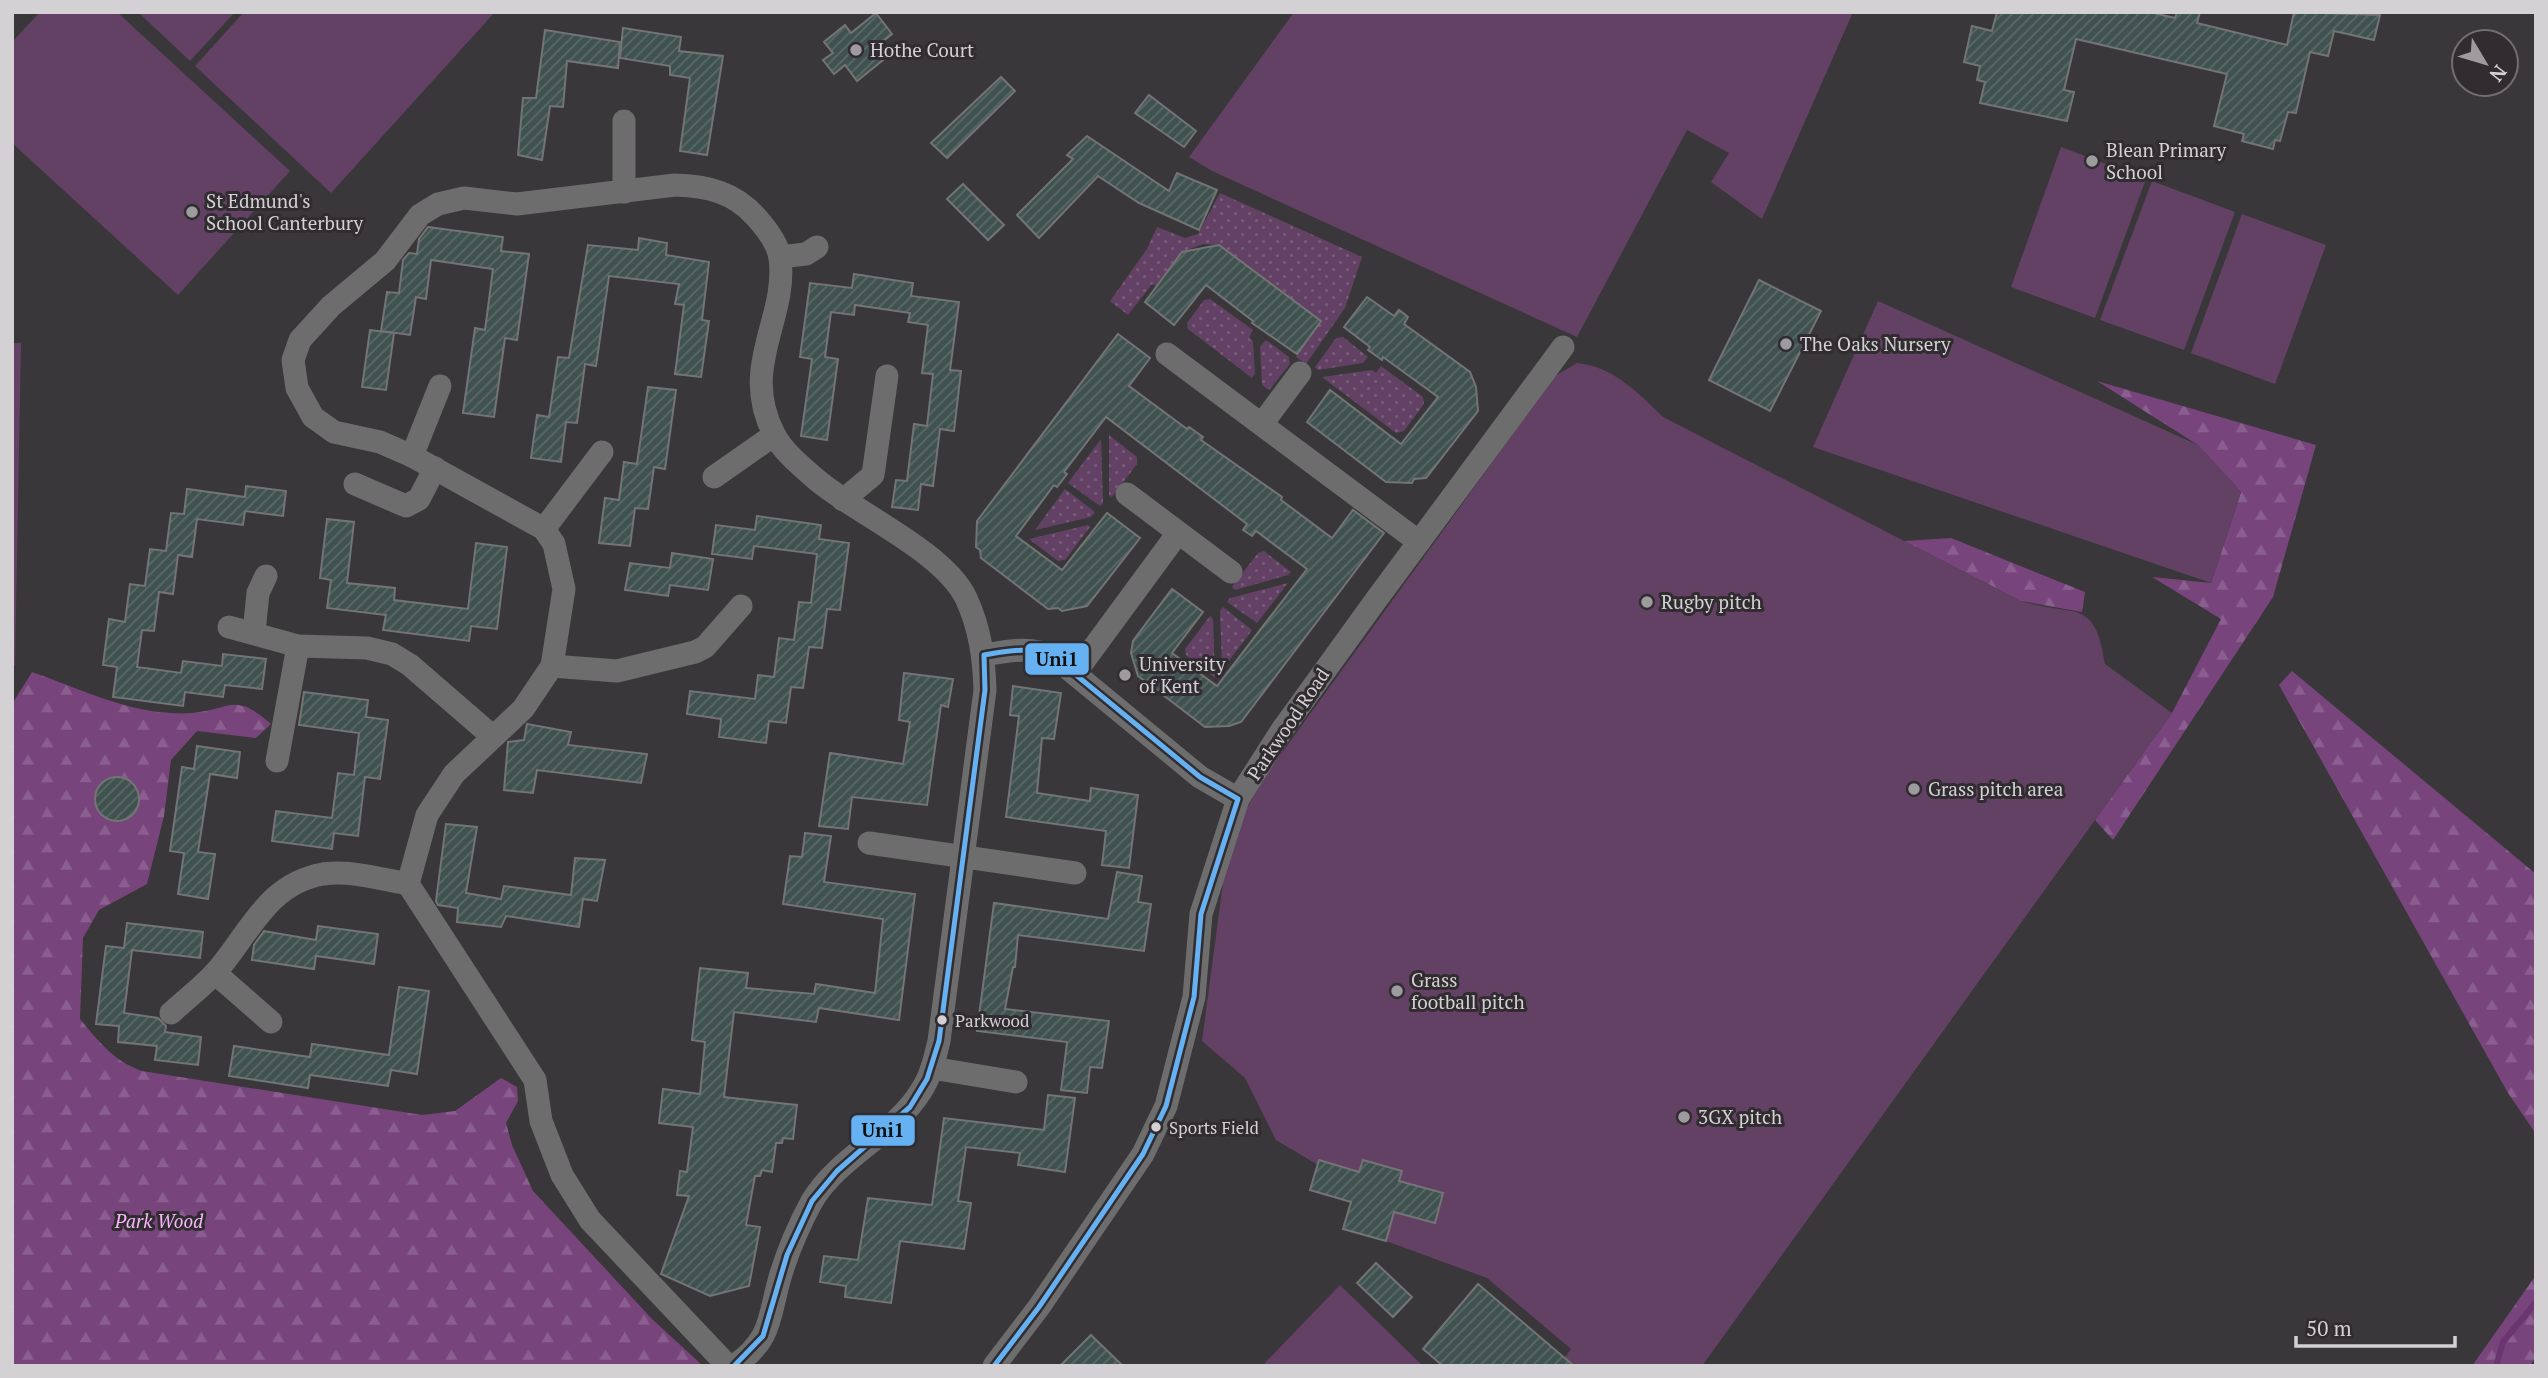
<svg xmlns="http://www.w3.org/2000/svg" width="2548" height="1378" font-family="'PT Serif',serif">
  <style>
    .grass { fill: url(#grass-dots) }
    .forest { fill: url(#forest-firs) }
    .park { fill: #634165 }
    .lines { fill: none; stroke-linecap: round; stroke-linejoin: round }
    .stream { stroke: #6b356f; stroke-width: 6 }
    .building { fill: url(#building-hatch); stroke: #737474; stroke-width: 2 }
    .minor { stroke: #6e6d6e; stroke-width: 23 }
    .bus-1-casing { stroke: #302c30; stroke-width: 10 }
    .bus-1 { stroke: #66b1f2; stroke-width: 5 }
    .poi-dot { fill: #9d9b9d; stroke: #302c30; stroke-width: 2.5 }
    .bus-dot { fill: #d3d1d3; stroke: #302c30; stroke-width: 2.5 }
    .labels { text-anchor: middle; stroke-width: 6; stroke-linejoin: round; paint-order: stroke }
    .bus-label { font-size: 17px; fill: #d3d1d3; stroke: #302c30; text-anchor: start }
    .poi-label { font-size: 19px; fill: #d3d1d3; stroke: #302c30; text-anchor: start }
    .street-label { font-size: 19px; fill: #d3d1d3; stroke: #302c30 }
    .park-label { font-size: 19px; font-style: italic; fill: #f9b5fc; stroke: #302c30 }
    .line-badge { stroke: #302c30; stroke-width: 2.5 }
    .pale-badge-label { font-size: 19px; text-anchor: middle; font-weight: bold; fill: #111 }
  </style>
  <defs>
    <pattern id="grass-dots" width="8" height="8" patternUnits="userSpaceOnUse" patternTransform="scale(1.75)"><rect width="8" height="8" fill="#634165"/><path d="M2 2h.1M6 6h.1" fill="none" stroke="#785b7a" stroke-width="1.8" stroke-linecap="round"/></pattern>
    <pattern id="forest-firs" width="22" height="20" patternUnits="userSpaceOnUse" patternTransform="scale(1.75)"><rect width="22" height="20" fill="#78447c"/><path d="M5 1l3.5 6h-7zM16 11l3.5 6h-7z" fill="#8a5e8e"/></pattern>
    <pattern id="building-hatch" width="6" height="6" patternUnits="userSpaceOnUse" patternTransform="scale(1.75)"><rect width="6" height="6" fill="#40524f"/><path d="M-1 1l2-2M0 6l6-6M5 7l2-2" fill="none" stroke="#5b6a67"/></pattern>
  </defs>
  <rect width="100%" height="100%" fill="#393739"/>
  <g class="grass">
    <path d="M1220 193 1362 257 1345 308 1306 364 1296 357 1321 321 1219 245 1203 244 1182 252 1156 286 1152 284 1128 315 1110 301 1147 249 1157 227 1185 238 1198 234Z"/>
    <path d="M1210 299 1253 330 1249 338 1253 341 1255 374 1252 378 1188 329 1187 323 1204 300Z"/>
    <path d="M1343 337 1368 357 1363 363 1318 370 1315 367 1336 338Z"/>
    <path d="M1266 340 1289 357 1290 364 1269 390 1262 385 1260 347Z"/>
    <path d="M1381 366 1423 397 1424 404 1404 431 1396 433 1322 377 1372 370 1376 373Z"/>
    <path d="M1109 435 1137 457V464L1112 497 1109 495Z"/>
    <path d="M1101 439 1103 503 1100 506 1068 483Z"/>
    <path d="M1065 489 1095 512 1091 517 1035 530Z"/>
    <path d="M1088 525 1090 527 1065 560 1058 561 1029 539Z"/>
    <path d="M1264 551 1291 572 1288 575 1235 590 1232 587 1258 553Z"/>
    <path d="M1288 583 1257 623 1227 602 1230 598Z"/>
    <path d="M1223 607 1252 630 1222 670 1220 611Z"/>
    <path d="M1210 616 1213 619 1215 678 1186 655 1185 649Z"/>
  </g>
  <g class="forest">
    <path d="M2097 381 2316 445 2273 597 2113 840 2095 820 2172 713 2221 619 2152 577 2211 583 2241 492 2198 445Z"/>
    <path d="M1951 538 2085 592 2082 612 2021 601 1904 541Z"/>
    <path d="M2292 671 2536 874V1134L2508 1093 2279 685Z"/>
    <path d="M32 672C83 690 136 717 192 713 230 710 234 691 271 724L256 738 197 731 171 760 164 816 147 884 99 910 83 938 80 1019C99 1042 114 1061 142 1071L422 1115 455 1111 501 1078 517 1087 518 1101 506 1123 512 1145 533 1191 652 1319 703 1366H12V704Z"/>
    <path d="M2536 1275V1356L2530 1366H2472Z"/>
  </g>
  <g class="park">
    <path d="M40 12H117L290 171 178 295 12 143V42Z"/>
    <path d="M138 12H235L190 61Z"/>
    <path d="M244 12H495L331 193 195 66Z"/>
    <path d="M1294 12H1853L1762 219 1711 182 1729 153 1687 130 1577 337 1212 171 1189 157Z"/>
    <path d="M2061 147 2146 179 2095 318 2011 287Z"/>
    <path d="M2152 181 2235 212 2184 350 2100 320Z"/>
    <path d="M2242 214 2326 245 2275 384 2191 353Z"/>
    <path d="M1878 301 2198 445 2241 492 2211 583 1813 447Z"/>
    <path d="M12 343H21L15 666H12Z"/>
    <path d="M1577 363C1614 367 1637 392 1663 417L2021 601C2074 618 2095 596 2105 664L2172 713 1702 1366H1558L1571 1349 1487 1278 1386 1241 1402 1171 1363 1160 1359 1172 1319 1161 1318 1165 1276 1140 1245 1078 1202 1041 1224 875 1245 811 1268 772 1555 376Z"/>
    <path d="M1340 1285 1423 1366H1262Z"/>
  </g>
  <g class="lines">
    <path class="stream" d="M2496 1366 2503 1342 2536 1302"/>
  </g>
  <g class="building">
    <path d="M1997 12H2149L2175 18 2177 12H2200L2197 23 2287 45 2294 12 2380 15 2374 40 2334 31 2328 56 2310 52 2296 113 2288 112 2280 141 2275 140 2273 149 2242 141 2244 134 2214 126 2227 74 2076 39 2064 90 2074 92 2067 121 1980 103 1985 82 1977 80 1980 66 1964 62 1972 26 1992 31Z"/>
    <path d="M876 13 892 34 882 42 885 47 878 53 883 60 857 81 845 65 834 74 823 60 833 53 824 42 845 25 851 33Z"/>
    <path d="M623 28 681 37 679 51 723 56 707 155 680 151 690 78 670 75V66L620 58Z"/>
    <path d="M545 30 620 42 618 68 567 61 563 107 550 106 542 160 518 155 523 98H536Z"/>
    <path d="M1001 77 1015 91 947 158 931 143Z"/>
    <path d="M1149 95 1196 131 1184 147 1135 113Z"/>
    <path d="M1087 136 1169 191 1177 173 1217 190 1199 230 1139 203 1098 176 1039 238 1017 215 1073 159 1067 155Z"/>
    <path d="M963 184 1004 225 988 240 947 199Z"/>
    <path d="M428 227 503 237 501 251 529 254 517 340 505 338 494 417 463 413 475 328 485 330 493 269 431 260 426 299 416 297 410 335 381 331 387 292 399 293 403 260 409 253 417 254 419 239Z"/>
    <path d="M639 238 667 243 666 255 709 262 702 320 709 321 701 377 675 374 684 305 675 304 679 284 609 276 596 366 585 364 577 423 566 422 561 462 531 458 537 415 549 417 558 357 569 358 588 245 638 250Z"/>
    <path d="M1219 245 1321 321 1297 354 1252 323 1253 321 1206 285 1174 325 1145 302 1182 252Z"/>
    <path d="M854 274 913 283 911 296 959 302 950 370 961 371 954 431 940 429 933 486 921 484 918 510 892 507 896 480 907 481 914 424 927 426 933 374 922 373 928 325 908 322 910 313 855 305 854 315 831 312 825 357 838 359 827 440 801 436 812 359 800 357 810 283 852 288Z"/>
    <path d="M1759 280 1821 311 1770 411 1709 380Z"/>
    <path d="M1367 297 1394 316 1399 310 1408 317 1404 324 1470 372 1476 387 1478 411 1426 478 1414 479 1412 483 1386 482 1307 422 1330 390 1401 444 1438 397 1383 357 1382 360 1368 350 1370 347 1344 327Z"/>
    <path d="M370 330 394 333 386 390 362 387Z"/>
    <path d="M1118 334 1150 358 1129 386 1187 429 1189 427 1203 437 1201 440 1282 497 1281 500 1332 538 1353 510 1384 533 1241 722 1229 726 1205 727 1138 676 1131 653 1133 641 1172 589 1203 612 1172 653 1217 686 1307 569 1256 531 1252 536 1243 530 1247 524 1106 417 1064 472 1067 474 1057 487 1054 485 1016 536 1062 570 1107 513 1140 538 1087 606 1062 611 1058 608 1048 609 981 558 980 550 976 547 977 521Z"/>
    <path d="M648 387 676 390 665 469 654 467 648 509 635 508 630 546 599 543 605 498 619 500 624 462 637 464Z"/>
    <path d="M246 486 286 491 283 516 245 511 243 525 197 519 192 557 178 555 173 594 159 592 154 631 142 630 137 667 181 673 183 661 222 666 223 654 266 659 262 689 225 685 223 697 185 692 183 706 113 697 117 667 103 665 109 619 125 622 130 584 145 586 150 549 166 551 171 513 184 514 187 489 245 497Z"/>
    <path d="M757 516 821 525 819 539 849 543 840 610 827 609 822 648 809 647 803 688 791 687 786 723 769 721 766 743 719 737 721 719 687 714 690 691 755 699 758 675 774 677 779 638 794 640 799 602 811 603 817 554 754 546 752 559 712 554 716 525 755 530Z"/>
    <path d="M327 519 354 522 347 583 395 588 394 600 468 609 476 543 507 547 497 629 471 626 469 641 383 630 386 615 327 608 331 580 320 578Z"/>
    <path d="M672 553 713 559 708 590 670 585 668 596 625 590 630 563 670 568Z"/>
    <path d="M904 673 953 679 948 707 941 705 927 805 852 797 848 829 819 826 830 753 903 764 910 722 899 720Z"/>
    <path d="M1013 686 1061 693 1054 739 1042 738 1037 793 1090 801 1091 788 1138 795 1129 868 1102 865 1106 831 1006 817 1019 716 1010 715Z"/>
    <path d="M304 692 368 700 366 717 388 720 380 779 365 777 358 836 334 833 332 849 272 841 276 811 332 818 338 773 354 775 359 733 299 725Z"/>
    <path d="M527 724 571 732 568 745 647 754 641 783 537 770 533 793 504 790 508 742 524 740Z"/>
    <path d="M197 746 240 752 237 778 210 774 198 852 215 854 208 899 178 894 184 853 170 851 182 767 194 769Z"/>
    <circle cx="117" cy="799" r="22"/>
    <path d="M446 824 477 827 466 893 501 899 504 886 571 895 575 858 605 860 597 901 583 899 579 927 506 916 501 927 457 922 458 908 438 905 436 901Z"/>
    <path d="M805 833 831 836 824 882 915 894 899 1020 819 1008 816 1022 734 1012 724 1097 797 1105 793 1139 783 1138 782 1143H776L772 1172 762 1170 760 1176H755L746 1225 760 1227 749 1286 710 1296 661 1274 689 1196 677 1195 680 1171 687 1172 693 1127 659 1123 663 1089 700 1094 705 1042 692 1040 700 968 748 973 746 988 814 994 816 984 875 993 883 919 783 904 790 856 802 857Z"/>
    <path d="M1117 872 1142 876 1138 902 1151 904 1144 951 1018 935 1015 967H1013L1005 1009 1109 1021 1102 1068 1090 1067 1087 1093 1061 1090 1067 1042 977 1031 994 903 1108 919Z"/>
    <path d="M127 923 203 932 200 958 132 950 124 1013 158 1018 166 1026 165 1032 201 1037 198 1065 155 1060 157 1046 118 1042 119 1026 96 1024 106 946 124 948Z"/>
    <path d="M318 926 378 934 374 964 316 956 314 969 252 960 254 945 264 931 316 940Z"/>
    <path d="M399 987 429 991 417 1074 391 1070 388 1086 310 1075 308 1088 229 1076 234 1046 310 1057 312 1044 389 1055Z"/>
    <path d="M1048 1095 1075 1098 1065 1172 1018 1165 1020 1153 966 1147 958 1201 971 1203 964 1249 900 1241 891 1303 845 1297 846 1286 820 1282 824 1256 858 1260 868 1198 932 1205 944 1118 1044 1130Z"/>
    <path d="M1319 1160 1359 1172 1363 1160 1402 1171 1399 1181 1443 1193 1435 1223 1394 1212 1386 1241 1343 1229 1351 1202 1310 1190Z"/>
    <path d="M1376 1263 1412 1297 1393 1317 1357 1283Z"/>
    <path d="M1478 1284 1574 1366H1443L1423 1349Z"/>
    <path d="M1091 1335 1123 1366H1060Z"/>
  </g>
  <g class="lines">
    <g class="minor">
      <path d="M624 192V121"/>
      <path d="M780 257 806 254 817 247"/>
      <path d="M1167 354 1419 542"/>
      <path d="M1262 424 1300 373"/>
      <path d="M412 456 440 386"/>
      <path d="M714 477 774 435"/>
      <path d="M355 484 406 506 419 499 435 468"/>
      <path d="M1127 494 1231 572"/>
      <path d="M843 500 873 475 887 376"/>
      <path d="M544 529 602 452"/>
      <path d="M229 627 298 646 367 648 392 654 410 665 492 736"/>
      <path d="M254 632 258 593 266 576"/>
      <path d="M984 655C1008 651 1030 646 1053 656L1200 777 1238 799"/>
      <path d="M552 666 617 671 695 652 705 647 741 606"/>
      <path d="M1075 673 1178 533"/>
      <path d="M277 761 298 646"/>
      <path d="M869 843 1075 873"/>
      <path d="M215 973 271 1022"/>
      <path d="M171 1013C185 1000 202 987 215 973 249 935 266 884 323 874 350 870 381 879 408 884"/>
      <path d="M932 1068 1016 1082"/>
      <path d="M728 1366 590 1220 562 1175 541 1121 535 1080 408 884 427 815 454 774 523 709 552 666 564 589 554 544 544 529 412 456 380 442 334 432 313 417 297 388 293 360 300 340 331 306 385 261 420 215 438 204 464 198 517 204 675 185C707 186 734 192 756 217 765 227 778 243 780 258 788 319 739 366 774 434 783 452 802 467 817 480 857 514 943 551 966 598 980 628 984 658 985 690L939 1041C935 1058 931 1076 921 1091 894 1135 839 1156 812 1201 799 1225 789 1248 781 1274 768 1316 774 1338 734 1366"/>
      <path d="M994 1366 1039 1307 1143 1154 1166 1106 1194 997 1201 914 1238 799 1282 730 1376 600 1563 347"/>
    </g>
    <g class="bus-1-casing">
      <path id="bus-1" d="M734 1366 763 1336 787 1255 812 1201 837 1171 910 1107 927 1079 939 1041 985 690 984 655C1008 651 1030 646 1053 656L1200 777 1238 799 1201 914 1194 997 1166 1106 1143 1154 1039 1307 994 1366"/>
    </g>
    <use href="#bus-1" class="bus-1"/>
  </g>
  <g class="poi-dot">
    <circle cx="856" cy="50" r="7"/>
    <circle cx="2092" cy="161" r="7"/>
    <circle cx="192" cy="212" r="7"/>
    <circle cx="1786" cy="344" r="7"/>
    <circle cx="1647" cy="602" r="7"/>
    <circle cx="1125" cy="675" r="7"/>
    <circle cx="1914" cy="789" r="7"/>
    <circle cx="1397" cy="991" r="7"/>
    <circle cx="1684" cy="1117" r="7"/>
  </g>
  <g class="bus-dot">
    <circle cx="942" cy="1020" r="6"/>
    <circle cx="1156" cy="1127" r="6"/>
  </g>
  <g class="labels">
    <g class="bus-label">
      <text x="955" y="1027">Parkwood</text>
      <text x="1169" y="1134">Sports Field</text>
    </g>
    <g class="poi-label">
      <text x="870" y="57">Hothe Court</text>
      <text x="2106" y="157">Blean Primary<tspan x="2106" dy="22">School</tspan></text>
      <text x="206" y="208">St Edmund's<tspan x="206" dy="22">School Canterbury</tspan></text>
      <text x="1800" y="351">The Oaks Nursery</text>
      <text x="1661" y="609">Rugby pitch</text>
      <text x="1139" y="671">University<tspan x="1139" dy="22">of Kent</tspan></text>
      <text x="1928" y="796">Grass pitch area</text>
      <text x="1411" y="987">Grass<tspan x="1411" dy="22">football pitch</tspan></text>
      <text x="1698" y="1124">3GX pitch</text>
    </g>
    <g class="street-label">
      <text transform="translate(1288 724) rotate(-56)" y="7">Parkwood Road</text>
    </g>
    <g class="park-label">
      <text x="159" y="1228">Park Wood</text>
    </g>
  </g>
  <g class="line-badge">
    <rect x="1024" y="642" width="66" height="34" rx="7" fill="#66b1f2"/>
    <rect x="850" y="1114" width="66" height="33" rx="7" fill="#66b1f2"/>
  </g>
  <g class="pale-badge-label">
    <text x="1057" y="666">Uni1</text>
    <text x="883" y="1137">Uni1</text>
  </g>
  <rect width="2548" height="1378" fill="none" stroke="#d3d1d3" stroke-width="28"/>
  <g transform="translate(2485 63) rotate(128)"><circle r="33" fill="#302c30" stroke="#716e71" stroke-width="2"/>
  <path d="M0-5L12 26L0 18L-12 26Z" fill="#9d9b9d"/>
  <text y="-10" font-size="19" font-weight="bold" text-anchor="middle" fill="#d3d1d3">N</text>
  </g>
  <path d="M2296 1336v10h159v-10" fill="none" stroke="#d3d1d3" stroke-width="3.5"/>
  <text x="2306" y="1336" font-size="21" fill="#d3d1d3" stroke="#302c30" stroke-width="5" paint-order="stroke">50 m</text>
</svg>
